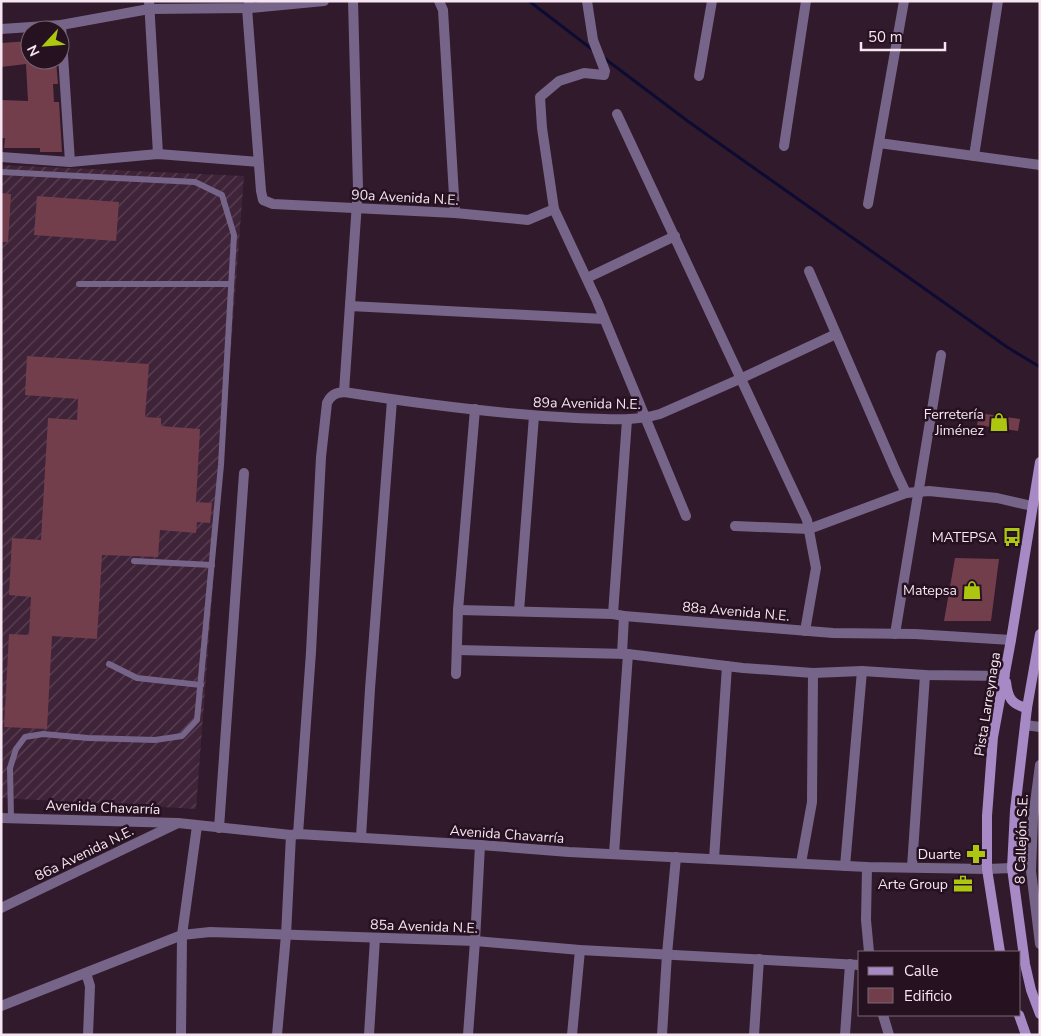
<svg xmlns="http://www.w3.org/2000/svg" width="1041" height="1036" font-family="'Nunito Sans',sans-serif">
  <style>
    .industrial { fill: url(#industrial-furrows) }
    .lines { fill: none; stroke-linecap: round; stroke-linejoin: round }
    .stream { stroke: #0d0b32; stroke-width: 3 }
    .building { fill: #733e4c }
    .service { stroke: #776489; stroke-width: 6 }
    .minor { stroke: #776489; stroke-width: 10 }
    .tertiary { stroke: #776489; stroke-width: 10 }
    .secondary { stroke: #a789c5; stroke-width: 10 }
    .labels { text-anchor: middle; stroke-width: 5; stroke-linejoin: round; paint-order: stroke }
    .street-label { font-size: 14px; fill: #f6e6f1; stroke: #261121 }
    .poi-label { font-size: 14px; fill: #f6e6f1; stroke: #261121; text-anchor: end }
  </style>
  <defs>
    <pattern id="industrial-furrows" width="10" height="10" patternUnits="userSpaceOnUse" patternTransform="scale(1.25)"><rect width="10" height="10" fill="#3f2338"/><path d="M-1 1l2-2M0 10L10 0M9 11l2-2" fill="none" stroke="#5b4355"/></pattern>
  </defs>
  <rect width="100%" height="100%" fill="#301a2b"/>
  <path class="industrial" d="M1 165 244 176 196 809 1 798Z"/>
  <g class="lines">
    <g class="stream">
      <path d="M529 1 593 50"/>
      <path d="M604 58 689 122 1007 347 1040 367"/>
    </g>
  </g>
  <g class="building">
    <path d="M30 41V60H56L58 84H53L54 102H59L62 152H40V148H4L5 138H1V100L28 101 26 64 1 67V43Z"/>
    <path d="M1 193 11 194 8 242H1Z"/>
    <path d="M37 196 119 202 116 241 34 235Z"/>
    <path d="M27 356 149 364 145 417 161 418V426L200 429 196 502 212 503 210 523 197 522 196 533 160 530 158 557 102 555 97 639 52 636 47 729 4 727 9 634 29 635 31 597 9 595 12 538 41 540 48 418 77 420 78 399 25 395Z"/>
    <path d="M979 413 1020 419 1018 431 977 425Z"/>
    <path d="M955 558 999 559 991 621H944Z"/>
  </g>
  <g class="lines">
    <g class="service">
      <path d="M1 172 195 182 222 195 234 235 221 465 197 720 182 736 155 740 88 738 43 734 25 737 16 749 10 768 11 818"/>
      <path d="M79 284H231"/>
      <path d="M134 561 212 565"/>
      <path d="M109 664 137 678 201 685"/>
    </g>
    <g class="minor">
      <path d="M149 1 158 154"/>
      <path d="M249 1 250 8H247L261 191 263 200 273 204 455 213 528 220 554 209"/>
      <path d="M439 1 443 10 455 213"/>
      <path d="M587 1 593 40 605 71 604 75 584 73 559 81 540 97 542 128 554 209 597 301 686 516"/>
      <path d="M61 25 70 162"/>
      <path d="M1 29 61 25 149 9 250 8 324 1"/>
      <path d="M699 76 712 1"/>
      <path d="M617 114 807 520 816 568 805 631"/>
      <path d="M879 143 1040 165"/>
      <path d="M784 146 806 1"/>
      <path d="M974 156 998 1"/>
      <path d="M1 157 70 162 158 154 258 162"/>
      <path d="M868 204 904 1"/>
      <path d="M809 271 896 472 906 493"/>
      <path d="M587 278 675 236"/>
      <path d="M350 306 604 319"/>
      <path d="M344 392 358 188 353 1"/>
      <path d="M735 526 809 529 906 493 929 491 997 498 1032 506"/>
      <path d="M458 610 613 614 624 616 833 633 915 634 1011 640"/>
      <path d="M519 611 534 416"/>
      <path d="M613 614 627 420"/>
      <path d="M895 634 941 355"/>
      <path d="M457 650 628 654 743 668 813 673 862 671 925 675 1005 676"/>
      <path d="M622 654 624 616"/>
      <path d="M456 674 458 610 475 409"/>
      <path d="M1025 725 1040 727"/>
      <path d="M1040 765 1033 818 1031 871 1040 944"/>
      <path d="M219 828 244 473"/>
      <path d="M298 834 311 652 321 457 327 403C331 395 335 393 344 392 421 404 498 414 576 418 604 419 632 422 660 414L742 378 836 334"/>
      <path d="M361 837 370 689 392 400"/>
      <path d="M614 854 628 654"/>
      <path d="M714 859 727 666"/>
      <path d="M801 863 812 802 813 673"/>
      <path d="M845 866 862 671"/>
      <path d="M867 867 866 920 869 952"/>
      <path d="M912 867 925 675"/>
      <path d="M1 908 178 823"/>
      <path d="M86 973 90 986 88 1035"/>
      <path d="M1 1006 182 935 210 932 475 941 580 950 860 965"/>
      <path d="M883 1015 889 1035"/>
      <path d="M181 1035 182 935 197 826"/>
      <path d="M277 1035 286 935 291 835"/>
      <path d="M369 1035 375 938"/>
      <path d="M468 1035 475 941 480 845"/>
      <path d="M572 1035 580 950"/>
      <path d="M662 1035 667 954 676 857"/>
      <path d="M754 1035 759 959"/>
      <path d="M845 1035 850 964"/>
    </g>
    <path class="tertiary" d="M1 818 178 823 291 835 298 834 480 845 569 852 867 867 987 869 1012 868"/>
    <g class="secondary">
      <path d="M1040 634 1027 708 1015 810 1012 868 1025 964 1031 990 1040 1014"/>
      <path d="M1006 682C1008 698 1011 704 1027 708"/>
      <path d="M1000 952 987 869V816L993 737 1011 640 1040 462"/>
      <path d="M1019 1015 1026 1035"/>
    </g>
  </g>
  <defs>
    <g id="shop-bare" transform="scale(1.5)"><path d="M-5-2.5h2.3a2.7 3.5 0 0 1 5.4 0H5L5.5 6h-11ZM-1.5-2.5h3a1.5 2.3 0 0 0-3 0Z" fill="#adc60f" stroke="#261121" stroke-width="2.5" paint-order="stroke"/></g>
    <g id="bus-bare" transform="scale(1.5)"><path d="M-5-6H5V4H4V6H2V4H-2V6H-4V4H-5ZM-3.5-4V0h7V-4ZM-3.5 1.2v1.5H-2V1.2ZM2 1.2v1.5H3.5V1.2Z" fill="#adc60f" stroke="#261121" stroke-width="2.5" paint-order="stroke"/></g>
    <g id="pharmacy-bare" transform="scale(1.5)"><path d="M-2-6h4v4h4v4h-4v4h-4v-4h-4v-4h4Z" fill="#adc60f" stroke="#261121" stroke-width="2.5" paint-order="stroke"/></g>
    <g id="office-bare" transform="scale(1.5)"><path d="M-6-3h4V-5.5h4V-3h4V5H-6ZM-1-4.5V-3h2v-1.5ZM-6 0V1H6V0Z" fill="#adc60f" stroke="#261121" stroke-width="2.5" paint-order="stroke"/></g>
  </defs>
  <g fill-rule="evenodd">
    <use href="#shop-bare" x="999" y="422"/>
    <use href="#bus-bare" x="1012" y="537"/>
    <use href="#shop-bare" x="972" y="590"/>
    <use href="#pharmacy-bare" x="976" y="854"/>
    <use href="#office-bare" x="963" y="884"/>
  </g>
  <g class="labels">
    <g class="street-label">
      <text transform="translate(405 197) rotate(3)" y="5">90a Avenida N.E.</text>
      <text transform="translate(587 403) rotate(1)" y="5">89a Avenida N.E.</text>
      <text transform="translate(736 611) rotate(5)" y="5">88a Avenida N.E.</text>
      <text transform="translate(987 704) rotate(-81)" y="5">Pista Larreynaga</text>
      <text transform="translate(103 807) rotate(2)" y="5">Avenida Chavarría</text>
      <text transform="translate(507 834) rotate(4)" y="5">Avenida Chavarría</text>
      <text transform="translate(1021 839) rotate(-88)" y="5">8 Callejón S.E.</text>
      <text transform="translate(84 853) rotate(-26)" y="5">86a Avenida N.E.</text>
      <text transform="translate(424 926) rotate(2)" y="5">85a Avenida N.E.</text>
    </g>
    <g class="poi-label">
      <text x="984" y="419">Ferretería<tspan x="984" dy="16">Jiménez</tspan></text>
      <text x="997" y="542">MATEPSA</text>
      <text x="957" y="595">Matepsa</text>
      <text x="961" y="859">Duarte</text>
      <text x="948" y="889">Arte Group</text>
    </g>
  </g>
  <rect width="1041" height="1036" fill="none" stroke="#f6e6f1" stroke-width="5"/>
  <rect x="858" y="951" width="162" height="65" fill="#261121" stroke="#796674"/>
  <rect x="868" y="967" width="25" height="8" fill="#a789c5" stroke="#796674"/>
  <text x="904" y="976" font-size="15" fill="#f6e6f1">Calle</text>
  <rect x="868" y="988" width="25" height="15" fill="#733e4c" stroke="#796674"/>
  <text x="904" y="1001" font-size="15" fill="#f6e6f1">Edificio</text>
  <g transform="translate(45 45) rotate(244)"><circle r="24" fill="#261121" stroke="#796674"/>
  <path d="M0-4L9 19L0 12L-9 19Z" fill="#adc60f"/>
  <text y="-8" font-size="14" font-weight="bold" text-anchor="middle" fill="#f6e6f1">N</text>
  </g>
  <path d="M861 42v8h84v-8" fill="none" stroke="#f6e6f1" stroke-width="2.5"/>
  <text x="868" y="42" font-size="15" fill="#f6e6f1" stroke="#261121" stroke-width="4" paint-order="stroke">50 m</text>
</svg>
